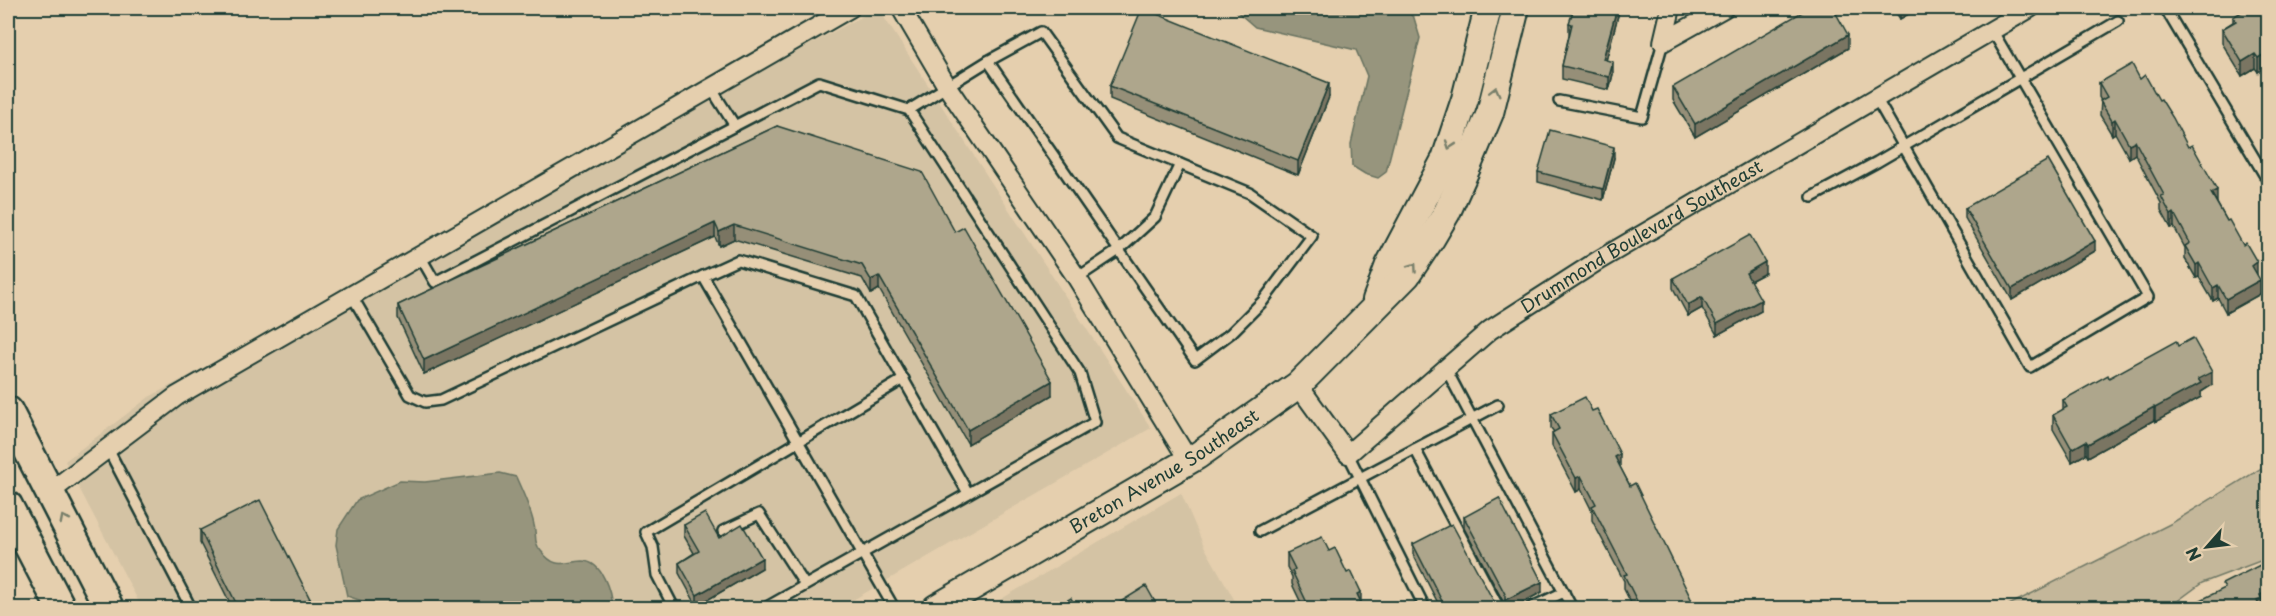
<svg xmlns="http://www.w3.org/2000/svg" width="2276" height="616" font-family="'Playpen Sans',sans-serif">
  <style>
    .built { fill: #d4c3a4 }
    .green { fill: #c4b79a; stroke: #727a67; stroke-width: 1.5 }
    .water { fill: #97957d; stroke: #677260; stroke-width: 1.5 }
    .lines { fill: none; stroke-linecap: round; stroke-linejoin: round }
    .lane-casing { stroke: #1f3d34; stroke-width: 14 }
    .street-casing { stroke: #1f3d34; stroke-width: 22 }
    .secondary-casing { stroke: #1f3d34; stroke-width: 30 }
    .primary-casing { stroke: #1f3d34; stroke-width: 33 }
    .lane { stroke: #e5cfae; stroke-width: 9 }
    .street { stroke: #e5cfae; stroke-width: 18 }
    .secondary { stroke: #e5cfae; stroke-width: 26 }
    .primary { stroke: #e5cfae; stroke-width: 28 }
    .wall { fill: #968f78; stroke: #1f3d34; stroke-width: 1.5 }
    .shaded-wall { fill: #7a7462; stroke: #1f3d34; stroke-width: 1.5 }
    .building { fill: #aea68c; stroke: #1f3d34; stroke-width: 1.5 }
    .oneway { stroke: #787f6b }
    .labels { text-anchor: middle; stroke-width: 5; stroke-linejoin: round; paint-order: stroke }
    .street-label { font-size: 18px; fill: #1f3d34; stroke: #e5cfae }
  </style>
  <rect width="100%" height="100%" fill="#e5cfae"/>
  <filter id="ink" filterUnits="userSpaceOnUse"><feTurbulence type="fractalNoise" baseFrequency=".0167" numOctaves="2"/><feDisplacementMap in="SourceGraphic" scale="12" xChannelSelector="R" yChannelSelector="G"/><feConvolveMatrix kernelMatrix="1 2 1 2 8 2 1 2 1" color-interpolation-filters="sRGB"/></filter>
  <g filter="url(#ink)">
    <g class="built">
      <path d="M878 8 1151 428 839 608H142L65 461 149 397Z"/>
      <path d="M1181 493 1204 546 1239 608H986Z"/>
    </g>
    <path class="green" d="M2268 464V558L2202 583 2168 608H2003L2172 523Z"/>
    <g class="water">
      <path d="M1233 8H1404L1414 18 1420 38 1386 172 1378 178 1365 174 1352 166 1351 144 1367 76 1356 50 1255 27Z"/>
      <path d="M500 473 516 477C523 493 531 509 534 525 537 536 533 542 541 551 556 570 563 562 582 561 603 561 611 593 612 608H375L368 603 347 596 336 545 338 529 357 500 400 481 425 482Z"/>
    </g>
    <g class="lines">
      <g class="lane-casing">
        <g id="lane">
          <path d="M2165 8 2268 181"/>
          <path d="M1041 32 1117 138 1250 193 1312 236 1263 301 1231 333 1195 360 988 61Z"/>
          <path d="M711 88 735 126"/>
          <path d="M1876 98 2030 367 2148 297 1992 30"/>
          <path d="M1559 101 1642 117 1663 42"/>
          <path d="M909 110 988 61"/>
          <path d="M1812 197 1877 162 2118 21"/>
          <path d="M420 256 435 282 819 82 909 110 1080 373 1095 422 765 608"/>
          <path d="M703 276 738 260 856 296 968 493"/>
          <path d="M1077 278 1119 250 1155 217 1180 164"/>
          <path d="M352 296 410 395 425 402 441 400 703 276 894 608"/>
          <path d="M1446 369 1572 608"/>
          <path d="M108 449 191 608"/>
          <path d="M1415 449 1499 608"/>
          <path d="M1348 454 1425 608"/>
          <path d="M723 531 759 514 805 585"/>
          <path d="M1260 531 1498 405"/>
          <path d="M674 608 657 575 653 547 646 532 904 379"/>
          <path d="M1530 608 1564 592"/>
        </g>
      </g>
      <g class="street-casing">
        <g id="street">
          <path d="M901 8 948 88 1077 278 1189 461"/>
          <path d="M1671 8 1663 42 1724 8"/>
          <path id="s1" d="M1298 385 1348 454 1490 330 1599 260 2030 8"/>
          <path d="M50 492 177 396 850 8"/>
        </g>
      </g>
      <g class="secondary-casing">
        <g id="secondary">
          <path d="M1376 300 1389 265 1445 159 1465 99 1488 8"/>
          <path id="s2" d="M936 608 1197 456 1298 385 1407 275 1431 239 1447 212 1469 163 1490 113 1516 8"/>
        </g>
      </g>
      <g class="primary-casing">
        <g id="primary">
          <path d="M8 411 109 608"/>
          <path d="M8 506 61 608"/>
        </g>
      </g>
      <use href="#lane" class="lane"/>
      <use href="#street" class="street"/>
      <use href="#secondary" class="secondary"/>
      <use href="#primary" class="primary"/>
    </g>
    <g class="wall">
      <path d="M1620 8 1606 60 1613 74 1609 90 1562 79V66L1569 35V23Z"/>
      <path d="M1893 8H1919L1900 19Z"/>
      <path d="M2268 8 2258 72 2255 68 2242 76 2222 43V29L2233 22V17Z"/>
      <path d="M1848 48 1695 137 1673 100V87Z"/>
      <path d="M2099 83 2217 203 2257 275 2260 294 2226 313 2218 298 2213 301 2199 277 2196 278 2185 259V248L2174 227 2171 228 2161 210V203L2135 154 2129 158 2115 133 2112 135 2100 115 2101 101 2099 97Z"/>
      <path d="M1110 86 1329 97 1298 175 1110 99Z"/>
      <path d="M777 126 955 232 1052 395 968 444 879 289 871 294 862 278 734 239 719 246 715 237 424 374 398 318V305Z"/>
      <path d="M1614 158 1603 200 1538 182V172Z"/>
      <path d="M1965 208 2095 251 2012 300 1965 218Z"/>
      <path d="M1765 273 1750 281 1761 311 1717 335 1702 308 1688 316 1673 288V278Z"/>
      <path d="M2109 378 2212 385 2201 392V397L2155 422 2154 420 2088 457 2086 454 2072 462 2053 429V415L2063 410V400Z"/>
      <path d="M1551 414 1620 467 1696 609H1634L1624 589V581L1592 520V511L1581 489 1576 492 1552 446V433L1554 432 1551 428Z"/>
      <path d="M1464 517 1542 592 1510 609H1505V605L1464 528Z"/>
      <path d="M684 525 719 538 762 568 697 606 679 573V563L694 553 684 536Z"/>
      <path d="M200 530 310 609H233L200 543Z"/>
      <path d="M1413 544 1493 600 1498 609H1441L1413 554Z"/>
      <path d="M1329 551 1361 602 1364 609H1304L1292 584V577L1287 567V553Z"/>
    </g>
    <g class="shaded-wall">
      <path d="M1617 8H1620L1603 72V59Z"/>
      <path d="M1900 8H1919L1900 19Z"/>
      <path d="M1848 35V48L1695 137V124Z"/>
      <path d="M2268 52V65L2258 72V58Z"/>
      <path d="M2255 54V68L2242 76V62Z"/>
      <path d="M1613 62V74L1609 90V77Z"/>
      <path d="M1329 83V97L1298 175V161Z"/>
      <path d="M2115 119V133L2112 135V121Z"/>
      <path d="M2135 141V154L2129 158V144Z"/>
      <path d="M1614 147V158L1603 200V189Z"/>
      <path d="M2217 190V203L2211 193Z"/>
      <path d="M2174 213V227L2171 228V215Z"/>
      <path d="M715 223V237L424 374V360Z"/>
      <path d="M734 225V239L719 246V232Z"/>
      <path d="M2095 241V251L2012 300V289Z"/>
      <path d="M1765 262V273L1746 283V273Z"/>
      <path d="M2257 262V276L2252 266Z"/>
      <path d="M2199 263V277L2196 278V265Z"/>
      <path d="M879 276V289L871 294V280Z"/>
      <path d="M2260 280V294L2226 313V299Z"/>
      <path d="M2218 285V298L2213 301V288Z"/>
      <path d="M1702 297V308L1688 316V305Z"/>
      <path d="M1761 300V311L1717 335V324Z"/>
      <path d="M2212 372V385L2201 392V397L2155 422V408L2198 379Z"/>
      <path d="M1052 381V395L968 444V430Z"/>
      <path d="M2154 407V420L2088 457V444Z"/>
      <path d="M2086 441V454L2072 462V449Z"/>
      <path d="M1620 454V468L1615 457Z"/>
      <path d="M1581 476V489L1576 492V478Z"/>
      <path d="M762 558V568L697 606V595Z"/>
      <path d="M1542 582V592L1510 609H1505V600Z"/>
      <path d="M2268 591V598L2262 601V606L2258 609 2257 601 2260 595Z"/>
      <path d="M1361 592V605L1357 594Z"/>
      <path d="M310 599V609H291Z"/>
      <path d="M1498 604V609H1490Z"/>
    </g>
    <g class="building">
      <path d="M1142 8 1329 83 1298 161 1110 86Z"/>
      <path d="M1574 8H1617L1603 59 1613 62 1609 77 1562 66 1572 24 1569 23Z"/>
      <path d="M1809 8H1833L1848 35 1695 124 1673 87Z"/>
      <path d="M2248 8H2268V52L2258 58 2255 54 2242 62 2222 29 2236 21 2233 17Z"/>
      <path d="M2132 64 2140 79 2145 75 2159 100 2161 99 2173 118 2188 147 2192 145 2217 190 2211 193 2227 221 2229 220 2243 245 2246 243 2257 262 2252 266 2260 280 2226 299 2218 285 2213 288 2199 263 2196 265 2185 246 2190 243 2174 213 2171 215 2161 196 2164 195 2135 141 2129 144 2115 119 2112 121 2100 101 2107 97 2099 83Z"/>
      <path d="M777 126 922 172 955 232 964 227 1052 381 968 430 879 276 871 280 862 265 734 225 719 232 715 223 424 360 398 305Z"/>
      <path d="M1550 130 1614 147 1603 189 1538 172Z"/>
      <path d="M2048 160 2095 241 2012 289 1965 208Z"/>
      <path d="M1750 235 1765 262 1746 273 1761 300 1717 324 1702 297 1688 305 1673 278Z"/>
      <path d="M2193 338 2212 372 2198 379 2201 383 2155 408 2154 407 2088 444 2086 441 2072 449 2053 415 2067 407 2063 400 2108 375 2109 378 2176 341 2178 346Z"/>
      <path d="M1585 397 1592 411 1597 409 1620 454 1615 457 1630 486 1635 483 1696 609H1641L1624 575 1627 574 1592 506 1596 504 1581 476 1576 478 1552 433 1559 429 1551 414Z"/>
      <path d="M1499 498 1542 582 1505 600V594L1464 517Z"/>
      <path d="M260 500 310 599 291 609H239L200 530Z"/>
      <path d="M705 513 719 538 742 524 762 558 697 595 679 563 699 551 684 525Z"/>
      <path d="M1452 524 1493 600 1498 604 1490 609H1446L1413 544Z"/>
      <path d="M1322 537 1329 551 1335 548 1347 573 1351 571 1361 592 1357 594 1364 609H1310L1292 571 1295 569 1287 553Z"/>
      <path d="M2262 564 2268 576V591L2260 595 2262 599 2257 601 2261 609H2183L2225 588 2222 584Z"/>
      <path d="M1146 586 1159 609H1109Z"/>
      <path d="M1071 598 1077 609H1053Z"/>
    </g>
    <defs><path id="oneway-chevron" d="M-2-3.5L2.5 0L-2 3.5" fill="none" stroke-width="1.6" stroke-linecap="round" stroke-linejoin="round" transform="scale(1.5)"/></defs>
    <g class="oneway">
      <use href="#oneway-chevron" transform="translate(1495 91) rotate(-76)"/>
      <use href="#oneway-chevron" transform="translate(1450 145) rotate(109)"/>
      <use href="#oneway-chevron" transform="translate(1413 267) rotate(-55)"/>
      <use href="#oneway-chevron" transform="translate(64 519) rotate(-117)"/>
    </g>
  </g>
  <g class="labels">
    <g class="street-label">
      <text dy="6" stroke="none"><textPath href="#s1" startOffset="452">Drummond Boulevard Southeast</textPath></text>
      <text dy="6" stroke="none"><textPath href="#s2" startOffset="266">Breton Avenue Southeast</textPath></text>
    </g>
  </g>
  <rect width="2276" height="616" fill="none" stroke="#e5cfae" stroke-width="30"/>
  <rect x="15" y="15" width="2246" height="586" fill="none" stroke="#1f3d34" stroke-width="2" filter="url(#ink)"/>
  <g transform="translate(2207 547) rotate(242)" stroke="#e5cfae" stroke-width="4.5" paint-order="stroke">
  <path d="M0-4.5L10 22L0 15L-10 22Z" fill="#1f3d34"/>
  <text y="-9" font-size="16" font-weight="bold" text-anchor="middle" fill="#1f3d34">N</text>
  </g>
</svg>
